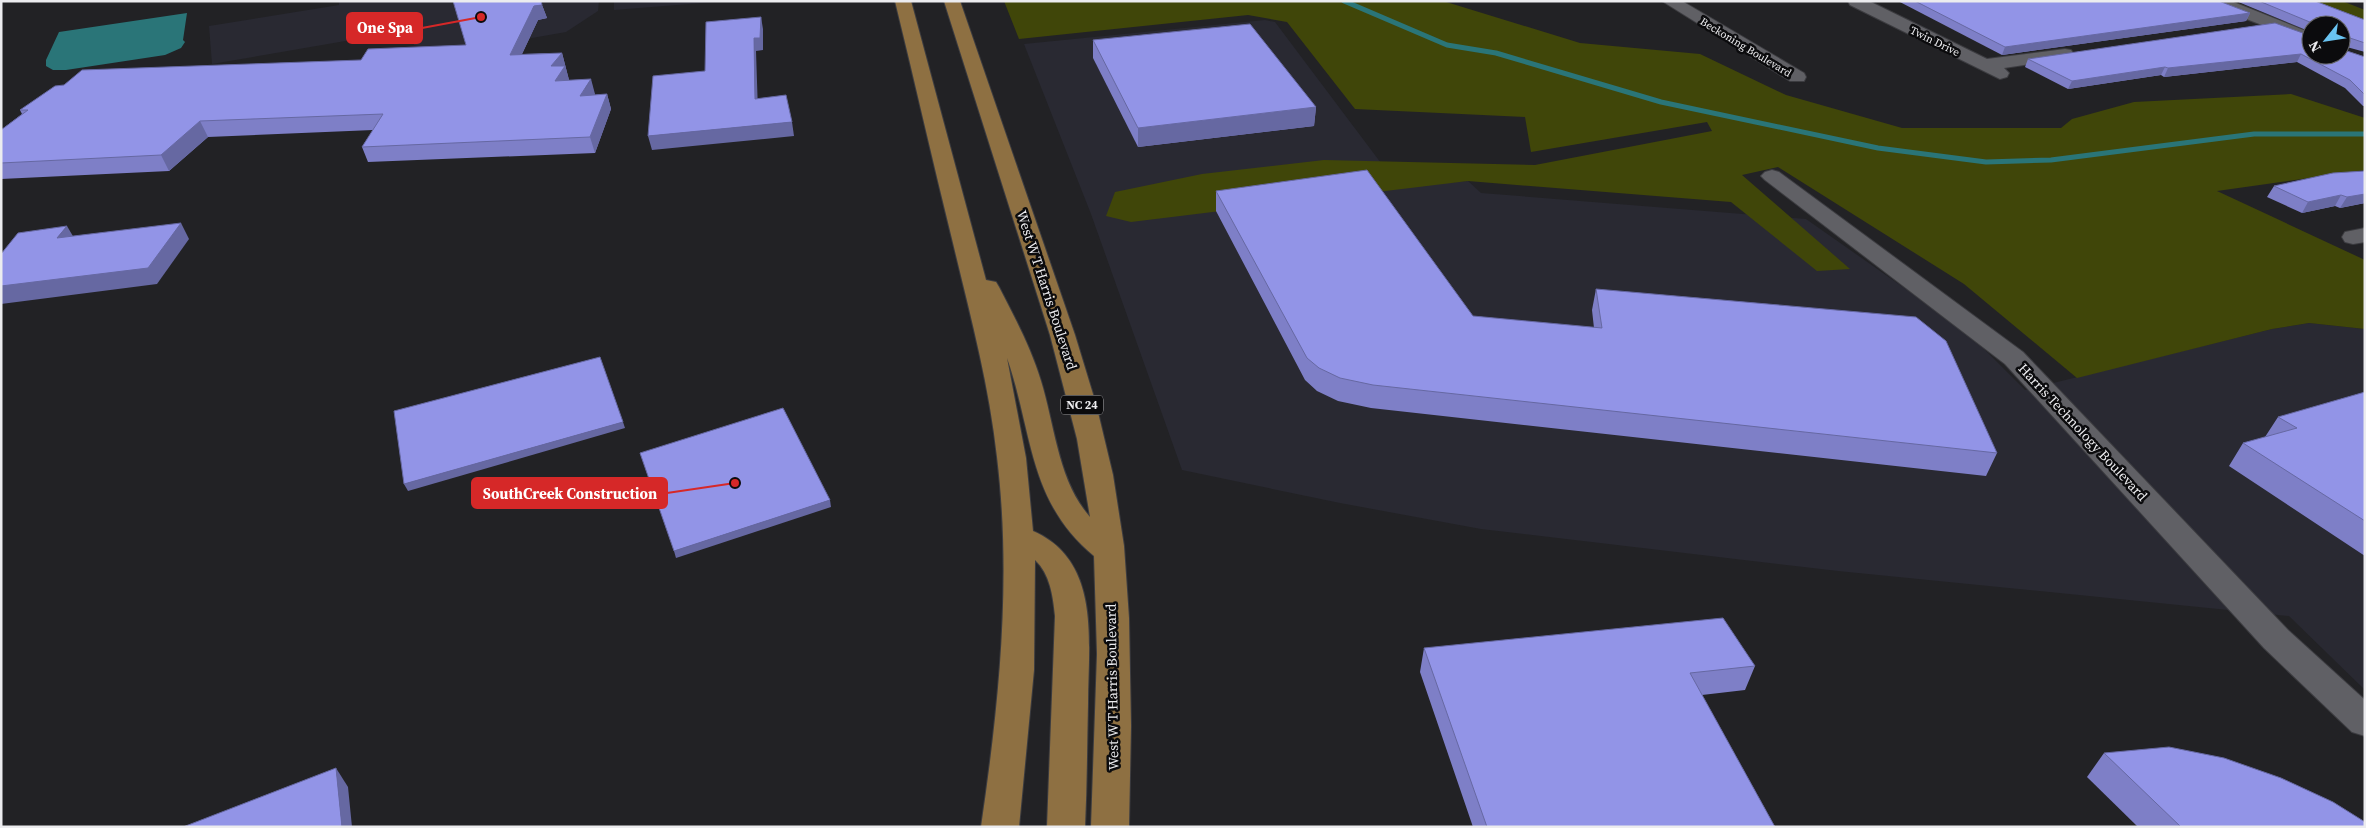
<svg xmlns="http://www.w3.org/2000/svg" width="2366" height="828" font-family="'Source Serif 4',serif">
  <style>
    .built { fill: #292932 }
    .green { fill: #404609 }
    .water { fill: #2a7578 }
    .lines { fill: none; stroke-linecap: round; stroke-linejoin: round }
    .stream { stroke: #2a7578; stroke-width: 5 }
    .minor-casing { stroke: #3c3c40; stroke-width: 2 }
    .major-casing { stroke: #3c3c40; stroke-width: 2 }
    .minor { fill: #606065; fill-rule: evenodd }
    .major { fill: #8e7042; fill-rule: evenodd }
    .wall { fill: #7e7fc7 }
    .shaded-wall { fill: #6668a2 }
    .building { fill: #9294e7; stroke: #6668a2 }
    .labels { text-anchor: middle; stroke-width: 5; stroke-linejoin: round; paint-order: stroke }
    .far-street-label { font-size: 11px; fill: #ececef; stroke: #0b0b0d }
    .shield { fill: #0b0b0d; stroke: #a8a8ab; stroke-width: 1 }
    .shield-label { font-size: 12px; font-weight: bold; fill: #ececef }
    .street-label { font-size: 14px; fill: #ececef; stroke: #0b0b0d }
    .leader { fill: none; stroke: #d62828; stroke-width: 2 }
    .callout-dot { fill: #d62828; stroke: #0b0b0d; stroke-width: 2 }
    .callout { fill: #d62828; stroke: #d62828; stroke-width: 2 }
    .callout-label { font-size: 15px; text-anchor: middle; font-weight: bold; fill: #fff }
  </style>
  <rect width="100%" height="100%" fill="#222225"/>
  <g class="built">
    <path d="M339 1H599L598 11 566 32 452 52 414 45 409 30 212 64 209 26 339 5Z"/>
    <path d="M614 1H727L614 10Z"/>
    <path d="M1265 20 1275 22 1399 187 1468 181 1481 193 1806 219 1967 332 2025 390 2272 329 2309 323 2365 329V690L2289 616 1838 571 1481 529 1340 503 1182 470 1091 214 1024 44Z"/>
  </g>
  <g class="green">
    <path d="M1004 1H1443L1580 43 1700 54 1786 95 1902 128H2061L2072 119 2134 102 2291 94 2365 118V170L2217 191 2365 260V329L2309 323 2272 329 2077 378 1964 284 1778 167 1742 175 1850 269 1817 271 1731 202 1468 181 1131 222 1106 216 1115 192 1202 174 1324 160 1535 165 1712 131 1707 122 1531 152 1525 117 1355 109 1287 22 1248 15 1019 39Z"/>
    <path d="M2307 1H2342L2365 10V23Z"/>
  </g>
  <path class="water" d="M187 13 183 40 185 42 181 48 165 55 66 70H53L46 66V60L59 32Z"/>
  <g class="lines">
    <path class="stream" d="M1344 1 1447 45 1496 53 1661 102 1878 148 1986 162 2051 160 2254 134H2365"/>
    <g class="minor-casing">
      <g id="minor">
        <path d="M1662 1H1682L1804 73 1806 77 1804 81H1790Z"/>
        <path d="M1848 1H1869L1987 59 2065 49 2071 50 2074 54 2071 58 2065 59 2004 68 2009 73 2007 77 2000 79 1850 5Z"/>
        <path d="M2208 1H2231L2311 33V44L2210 5Z"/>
        <path d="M1772 170 1779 172 2023 352 2288 630 2365 700V736L2352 732 2264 648 2005 364 1765 180 1761 176 1765 172Z"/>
        <path d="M2365 228V242L2353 244 2345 242 2342 237 2345 232Z"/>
      </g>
    </g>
    <g class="major-casing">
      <path id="major" d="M895 1H911L986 280 996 282 999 287C1015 318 1031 348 1041 381 1055 426 1058 481 1090 517L1077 439 1050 335 944 1H960L1075 335 1096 404 1113 475 1124 546 1129 618 1131 726 1129 827H1091L1097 654 1094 556C1028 502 1033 432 1007 358L1026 458 1033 531C1102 561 1088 643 1088 704 1087 745 1087 786 1085 827H1047L1055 616C1053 596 1050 574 1035 560L1034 670 1019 827H981C999 705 1012 580 997 457 989 384 970 314 953 243 933 163 915 82 895 1Z"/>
    </g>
    <use href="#minor" class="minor"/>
    <use href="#major" class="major"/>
  </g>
  <g class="wall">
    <path d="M1898 1H2219L2250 13 2246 21 2002 55Z"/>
    <path d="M2236 1H2315L2365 20V52L2343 46 2341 49 2365 57V106H2363L2345 88 2297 62 2164 77 2161 75 2068 89 2025 67 2028 59 2275 23 2341 55V25H2311V32Z"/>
    <path d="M542 5 547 18 538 20 522 54 562 53 569 80 595 94 594 95 607 94 611 109 595 153 368 162 362 147 373 130 208 137 169 171 1 179V130L22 114 20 110 466 45Z"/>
    <path d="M1093 40 1316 107 1314 126 1138 147 1093 58Z"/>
    <path d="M2365 171V203L2340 208 2335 206 2302 213 2267 197 2274 186Z"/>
    <path d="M1216 191 1473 316 1594 328 1592 310 1596 289 1997 453 1986 476 1371 408 1338 401 1317 391 1305 380 1216 211Z"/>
    <path d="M2365 392V556L2229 466 2243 443 2265 437 2278 417Z"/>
    <path d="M1424 648 1755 666 1745 690 1702 695 1775 827H1473L1420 672Z"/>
    <path d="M2104 753 2365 827H2138L2087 777Z"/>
  </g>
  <g class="shaded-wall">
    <path d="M542 5 547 18 538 20 515 69 510 55 534 6Z"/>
    <path d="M2250 13 2246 21 2002 55 2005 47Z"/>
    <path d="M761 17 763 29V50L756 51 758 112 755 99 754 38Z"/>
    <path d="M562 53 569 80 560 95 551 66Z"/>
    <path d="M2301 54 2297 62 2164 77 2168 68Z"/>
    <path d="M2165 67 2161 75 2068 89 2072 81Z"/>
    <path d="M591 79 595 94 584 110 580 96Z"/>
    <path d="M607 94 611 109 595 153 590 137Z"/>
    <path d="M1316 107 1314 126 1138 147V128Z"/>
    <path d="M200 121 208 137 169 171 161 155Z"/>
    <path d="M792 122 794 136 652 150 648 136Z"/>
    <path d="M2365 194V203L2340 208 2347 197Z"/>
    <path d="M2341 195 2335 206 2302 213 2308 202Z"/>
    <path d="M181 223 189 239 157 284 1 304V286Z"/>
    <path d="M67 226 77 243 57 238Z"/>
    <path d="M623 422 625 428 408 491 404 484Z"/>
    <path d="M830 500 831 507 676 558 674 551Z"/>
    <path d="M336 768 348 787 352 827H342Z"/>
  </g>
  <g class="building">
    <path d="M453 1H541L542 5 534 6 510 55 562 53 551 66H565L555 81 591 79 580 96 607 94 590 137 362 147 383 114 200 121 161 155 1 163V130L28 110H20L55 86 64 85 82 70 361 60 368 49 466 45Z"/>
    <path d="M1915 1H2219L2250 13 2005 47Z"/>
    <path d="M2259 1H2315L2365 20V43L2344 36V45H2341V25H2317Z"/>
    <path d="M761 17 760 38H754L755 99 786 95 792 122 648 136 653 76 705 71 706 22Z"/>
    <path d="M2275 23 2311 36V55H2341V49L2365 57V95L2350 80 2301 54 2168 68 2165 67 2072 81 2028 59Z"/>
    <path d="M1250 24 1316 107 1138 128 1093 40Z"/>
    <path d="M1367 170 1473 316 1602 328 1596 289 1916 317 1946 341 1997 453 1373 385 1340 378 1319 368 1307 358 1216 191Z"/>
    <path d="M2365 171V194L2347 197 2341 195 2308 202 2274 186 2333 173Z"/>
    <path d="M181 223 148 268 1 286V254L18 233 67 226 57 238Z"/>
    <path d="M600 357 623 422 404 484 394 411Z"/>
    <path d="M2365 392V521L2243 443 2297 428 2278 417Z"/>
    <path d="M783 408 830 500 674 551 640 453Z"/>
    <path d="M1723 618 1755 666 1690 673 1775 827H1487L1424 648Z"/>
    <path d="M2169 747 2224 758 2281 778 2333 802 2365 822V827H2181L2104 753Z"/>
    <path d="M336 768 342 827H183Z"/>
  </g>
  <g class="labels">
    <g class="far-street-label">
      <text transform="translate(1935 41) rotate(26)" y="4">Twin Drive</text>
      <text transform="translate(1746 47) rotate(31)" y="4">Beckoning Boulevard</text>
    </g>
    <rect class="shield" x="1061" y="395.5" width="42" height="19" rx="4"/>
    <g class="shield-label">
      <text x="1082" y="409">NC 24</text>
    </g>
    <g class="street-label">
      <text transform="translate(1047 290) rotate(72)" y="5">West W T Harris Boulevard</text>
      <text transform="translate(2083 432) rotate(47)" y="5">Harris Technology Boulevard</text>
      <text transform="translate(1112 687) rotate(-91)" y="5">West W T Harris Boulevard</text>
    </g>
  </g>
  <path class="leader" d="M481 17L422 28M735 483L667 493"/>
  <g class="callout-dot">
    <circle cx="481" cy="17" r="5"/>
    <circle cx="735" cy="483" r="5"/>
  </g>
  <g class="callout">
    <rect x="347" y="13" width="75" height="30" rx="5"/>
    <rect x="472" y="478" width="195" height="30" rx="5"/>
  </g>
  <g class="callout-label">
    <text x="385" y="33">One Spa</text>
    <text x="570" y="499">SouthCreek Construction</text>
  </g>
  <rect width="2366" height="828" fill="none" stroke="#ececef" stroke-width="5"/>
  <g transform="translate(2326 40) rotate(240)"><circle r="24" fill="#0b0b0d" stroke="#656567"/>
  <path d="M0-4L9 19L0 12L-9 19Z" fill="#69c3f1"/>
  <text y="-8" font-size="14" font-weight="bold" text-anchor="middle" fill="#ececef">N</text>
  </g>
</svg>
